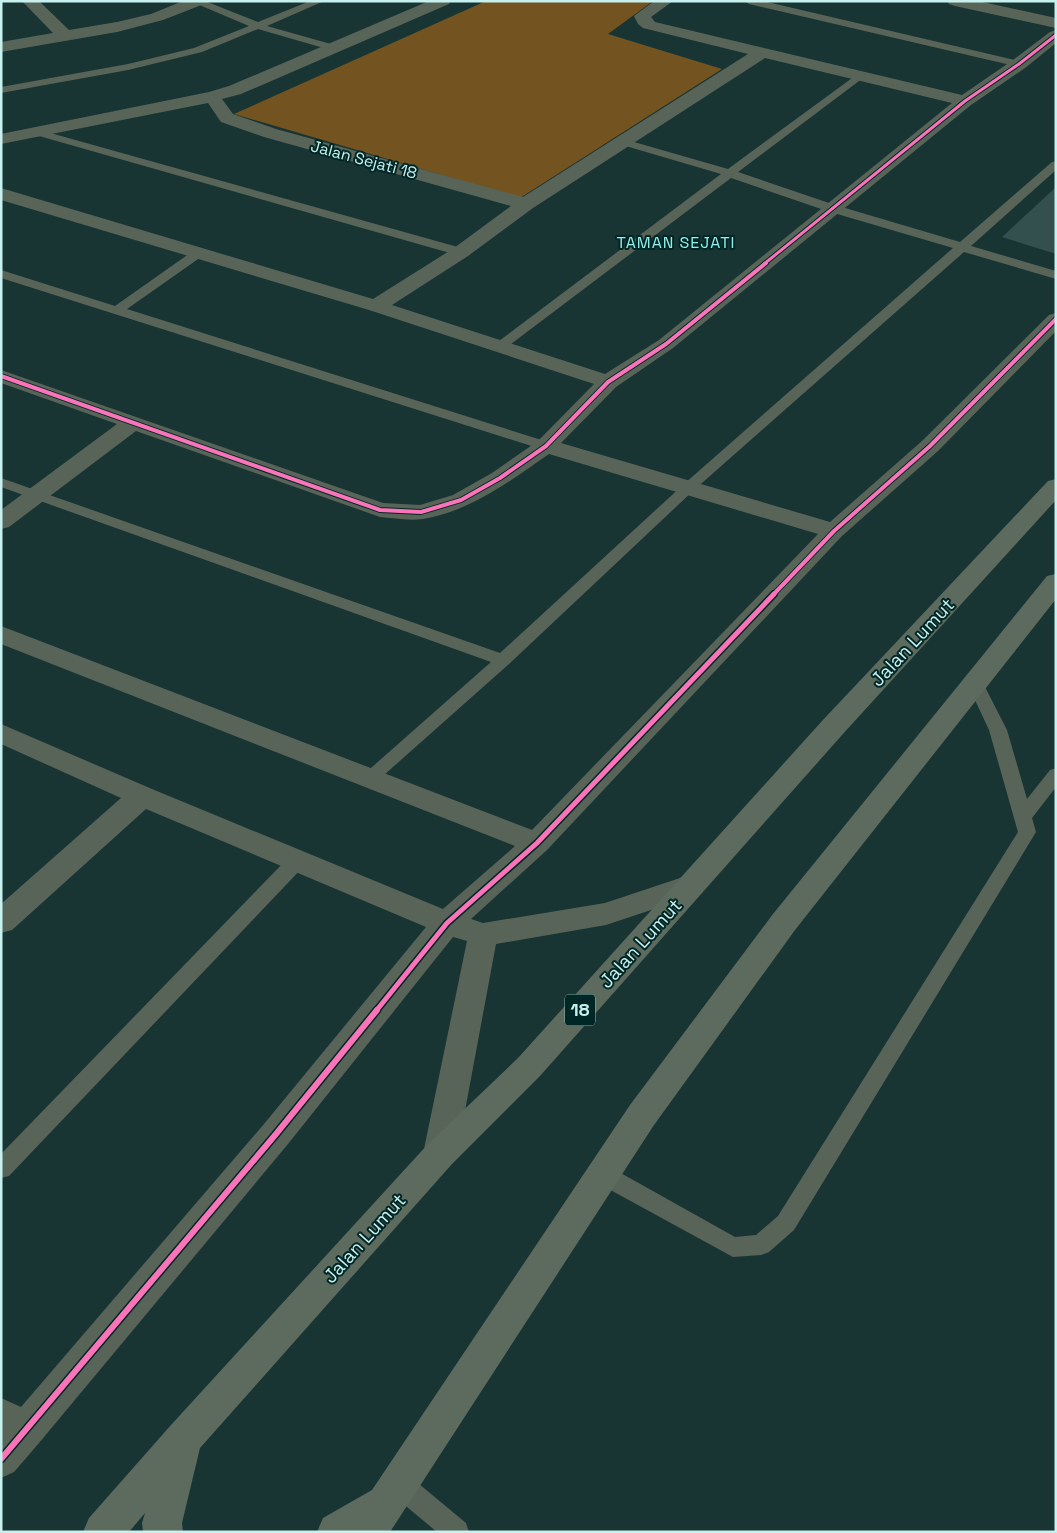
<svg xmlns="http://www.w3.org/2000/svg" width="1057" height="1533" font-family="'Space Grotesk',sans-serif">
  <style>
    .green { fill: #735320 }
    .building { fill: #334f4e }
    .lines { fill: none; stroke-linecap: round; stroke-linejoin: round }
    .service { fill: #596459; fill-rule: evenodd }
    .minor { fill: #596459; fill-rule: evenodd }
    .primary { fill: #5c6b5e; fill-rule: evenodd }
    .cycleway-far3-casing { stroke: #002625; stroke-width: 5 }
    .cycleway-far2-casing { stroke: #002625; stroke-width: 6 }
    .cycleway-far1-casing { stroke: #002625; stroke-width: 8 }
    .cycleway-casing { stroke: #002625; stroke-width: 9 }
    .cycleway-far3 { stroke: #fb73b8; stroke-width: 3 }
    .cycleway-far2 { stroke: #fb73b8; stroke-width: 4 }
    .cycleway-far1 { stroke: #fb73b8; stroke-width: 5 }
    .cycleway { stroke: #fb73b8; stroke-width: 6 }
    .labels { text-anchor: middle; stroke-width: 4; stroke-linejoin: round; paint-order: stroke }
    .far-street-label { font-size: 16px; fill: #c7f1ef; stroke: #002625 }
    .far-neighbourhood-label { font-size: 16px; letter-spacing: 1px; fill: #93efeb; stroke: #002625 }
    .shield { fill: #002625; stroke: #8bb4b2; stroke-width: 1 }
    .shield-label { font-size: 18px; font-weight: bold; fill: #c7f1ef }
    .street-label { font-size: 19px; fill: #c7f1ef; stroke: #002625 }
  </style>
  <rect width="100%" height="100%" fill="#183534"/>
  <path class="green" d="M486 1H653L608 34 722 69 520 198 234 114Z"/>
  <path class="building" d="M1056 187V254L1002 237Z"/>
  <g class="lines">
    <g class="service">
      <path d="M190 1H205L258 22 310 1H324L267 26 338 46 339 48 334 51 258 29 202 52 128 70 1 93V87L128 64 194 48 249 26Z"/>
      <path d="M744 1H763L1019 61 1024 64 1019 67 749 4Z"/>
      <path d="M859 73 864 76 863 78 738 172 835 205 960 242 1052 162 1056 161V170L971 246 1056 271V279L964 252 694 490 509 664 375 783 369 785 363 783 360 779 363 775 491 662 1 487V478L500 653 684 484 953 248 827 211 731 178 503 350H493L491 347 721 174 619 144 617 142 619 140H627L728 169Z"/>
      <path d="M36 129 465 249 467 252 465 255H457L32 134 30 132 32 130Z"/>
      <path d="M197 250 203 254 201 257 127 309 551 443 553 446 551 449H541L1 278V270L115 306 193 251Z"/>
      <path d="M975 677 981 679 983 683 1007 730 1027 799 1050 770 1056 768V787L1032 818 1036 832 1033 837 794 1230 769 1252 761 1255 733 1257 594 1181 591 1174 594 1167 602 1165 610 1167 735 1237 756 1235 778 1216 1018 832 989 730 967 683 969 679Z"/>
      <path d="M297 854 304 856 306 861 304 866 9 1176 1 1178V1154L290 856Z"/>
      <path d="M398 1471 407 1474 466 1523 469 1532H437L389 1492 386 1483 389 1474Z"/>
    </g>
    <g class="minor">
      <path d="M22 1H39L69 30 117 22 151 14 183 1H206L204 4 163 20 117 32 1 52V42L53 33Z"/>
      <path d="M429 1H451L449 4 241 94 222 99 233 114 276 129 523 197 748 54 643 28 638 24 634 16 654 1H673L651 17 655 22 962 95 1013 60 1050 32 1056 30V43L1025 68 971 105 673 348 616 387 561 443 830 522 922 441 1049 315 1056 313V331L938 451 842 536 547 850 471 919 483 923 605 903 692 874 702 877 707 885 702 893 606 925 496 944 457 1154 452 1164 440 1168 428 1164 423 1154 467 941 453 937 288 1144 39 1443 14 1472 1 1478V1398L21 1407 264 1124 426 927 146 809 12 930 1 933V904L121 798 1 744V724L152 789 443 909 515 846 1 644V626L532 830 818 534 549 454C510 481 471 511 423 519 409 521 393 518 380 517L136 431 9 527 1 529V510L117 424 1 383V370L383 503 420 505 453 495 492 473 538 441 594 384 369 310 1 200V188L373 299 454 248 511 206 264 137 221 122 208 103 1 144V134L209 92 229 86ZM765 58 952 103 659 340 605 374 392 305 468 256 533 208Z"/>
      <path d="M947 1H978L1056 18V28L955 6 949 4Z"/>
    </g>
    <g class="primary">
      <path d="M1056 479V500L842 735 540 1076 452 1164 200 1448 182 1523 183 1532H143L142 1523 145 1513 129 1532H83L89 1518 171 1425 428 1144 518 1058 822 721 1048 481Z"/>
      <path d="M1056 574V599L795 930 654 1125 390 1532H317L323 1518 372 1490 630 1105 773 914 1047 576Z"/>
    </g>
    <g class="cycleway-far3-casing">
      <path id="cycleway-far3" d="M764 264 965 101 1019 64 1056 35"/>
    </g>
    <g class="cycleway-far2-casing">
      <g id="cycleway-far2">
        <path d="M1 376 380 510 421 512 461 500 500 478 546 446 608 382 666 344 766 263"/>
        <path d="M773 595 834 531 930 446 1056 319"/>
      </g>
    </g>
    <g class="cycleway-far1-casing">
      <path id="cycleway-far1" d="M376 1011 447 923 537 843 774 594"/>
    </g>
    <g class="cycleway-casing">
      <path id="cycleway" d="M1 1459 276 1134 377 1010"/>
    </g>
    <use href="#cycleway-far3" class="cycleway-far3"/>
    <use href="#cycleway-far2" class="cycleway-far2"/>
    <use href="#cycleway-far1" class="cycleway-far1"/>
    <use href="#cycleway" class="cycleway"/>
  </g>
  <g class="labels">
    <g class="far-street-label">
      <text transform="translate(364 159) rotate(15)" y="6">Jalan Sejati 18</text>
    </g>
    <g class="far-neighbourhood-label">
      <text x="676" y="248">TAMAN SEJATI</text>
    </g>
    <rect class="shield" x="565" y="994.5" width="30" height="31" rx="4"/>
    <g class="shield-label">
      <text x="580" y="1016">18</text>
    </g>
    <g class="street-label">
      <text transform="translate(912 642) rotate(-47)" y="7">Jalan Lumut</text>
      <text transform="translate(640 943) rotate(-48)" y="7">Jalan Lumut</text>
      <text transform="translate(364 1238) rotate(-48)" y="7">Jalan Lumut</text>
    </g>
  </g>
  <rect width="1057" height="1533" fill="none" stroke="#c7f1ef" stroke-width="5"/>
</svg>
